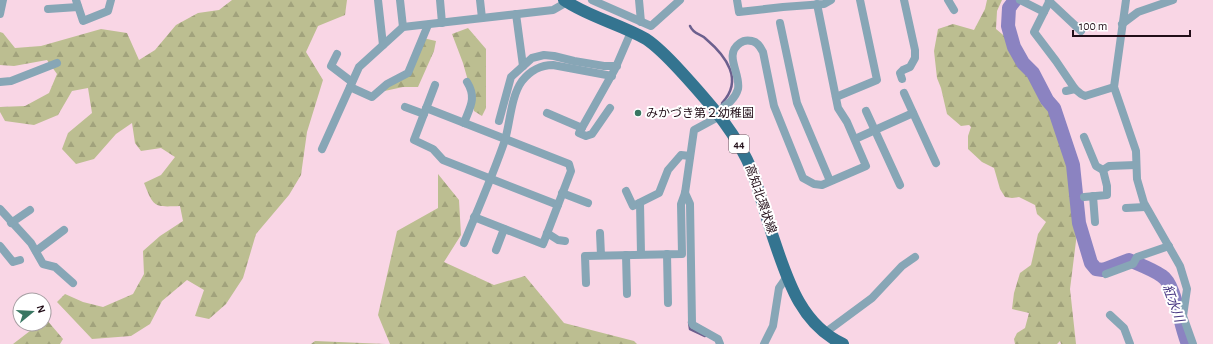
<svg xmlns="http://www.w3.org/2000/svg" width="1213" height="344" font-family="'Alegreya Sans','Noto Sans JP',sans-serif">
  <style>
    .forest { fill: url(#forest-firs) }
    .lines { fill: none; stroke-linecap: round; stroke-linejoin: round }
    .stream { stroke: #6c608e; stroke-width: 2.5 }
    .river { stroke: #8b83c1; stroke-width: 14 }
    .street { stroke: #87a6b6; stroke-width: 8 }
    .primary { stroke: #347490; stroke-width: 12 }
    .poi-dot { fill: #397662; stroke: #fff; stroke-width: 1.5 }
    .labels { text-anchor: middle; stroke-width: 4; stroke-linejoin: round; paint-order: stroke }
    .shield { fill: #fff; stroke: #64565d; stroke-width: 1 }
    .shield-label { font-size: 11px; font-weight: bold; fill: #220e18 }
    .poi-label { font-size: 12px; fill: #220e18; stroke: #fff; text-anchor: start }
    .street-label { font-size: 12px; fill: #220e18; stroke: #fff }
    .water-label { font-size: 13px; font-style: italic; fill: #463681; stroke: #fff }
  </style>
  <defs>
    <pattern id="forest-firs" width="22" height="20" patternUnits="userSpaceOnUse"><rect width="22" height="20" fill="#bcbe91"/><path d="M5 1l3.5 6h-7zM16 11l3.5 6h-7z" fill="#a1a27c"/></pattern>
  </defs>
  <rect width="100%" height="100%" fill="#f9d6e5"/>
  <g class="forest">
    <path d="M232 0H347L345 15 318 26 306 52 323 80 307 132 301 175 289 195 256 234 243 278 226 304 209 319 195 316 204 290 187 280 162 301 150 324 131 336 92 339 57 302 65 294 83 302 103 307 133 294 144 274 143 251 160 236 183 221 180 206C154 207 154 208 144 183L161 175 175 157 161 148 141 151 135 143 132 123 116 134 94 159 76 164 62 149 68 133 92 113 88 88 72 91 58 115 34 125 5 121 0 112V107L25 106 49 93 57 74 47 60 14 66 0 65V32L3 33 15 48 41 46 101 29 127 33 139 60 155 50 176 25 198 13 219 10Z"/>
    <path d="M987 0H1002L997 11 996 29 1008 39 1019 68 1033 79 1050 108 1063 140 1072 165 1078 225 1070 289 1076 344H1061L1060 341 1057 344H1015L1014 339 1017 333 1025 328 1029 313 1012 309 1014 293 1020 273 1031 265 1038 234 1046 222 1037 214 1035 205 1019 197 1012 198 1005 197 1000 189 994 168 982 162 968 149V136L971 127 969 125 961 126 947 114 941 88 937 78 934 51 938 29 953 24 974 30 985 9Z"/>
    <path d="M468 28 486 49V108L482 116 474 111 470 88 463 63 452 34Z"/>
    <path d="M423 38 436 41 434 51 418 87H403L380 92 413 64Z"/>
    <path d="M438 174 459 200 461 235 444 262 494 285 525 276 564 323 634 341 637 344H390L378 315 397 231 438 208Z"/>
    <path d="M46 319 63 339 60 344H13L39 324H44V320Z"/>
    <path d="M315 341 386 344H311Z"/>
  </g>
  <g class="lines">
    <g class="stream">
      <path d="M690 26C694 35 700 33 706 39 726 56 744 80 722 103"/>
      <path d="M689 322 690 329 705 336"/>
    </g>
    <path class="river" d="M1015 0 1009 8 1008 26 1014 47 1023 63 1033 73 1047 100 1054 108 1073 165 1079 223 1091 263 1096 269 1103 270 1129 260C1140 265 1152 269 1162 276 1176 285 1180 327 1188 344"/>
    <g class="street">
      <path d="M76 0 83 21 108 11 111 0"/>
      <path d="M378 0 383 45"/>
      <path d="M400 0 403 27"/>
      <path d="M440 0 442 23"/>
      <path d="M480 0 482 18"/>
      <path d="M592 0 651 26 680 0"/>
      <path d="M639 0 641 22"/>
      <path d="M737 0 739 12 783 7 824 4 831 0"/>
      <path d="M948 0 954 10"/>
      <path d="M1020 0 1044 12"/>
      <path d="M1050 0 1034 32 1056 61 1075 89 1081 94 1085 96 1114 87"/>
      <path d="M1126 0 1114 87 1136 151 1137 179 1144 203 1180 266 1187 289 1183 316 1193 344"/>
      <path d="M1049 1 1081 31"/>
      <path d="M48 9 78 7"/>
      <path d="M0 14 3 0"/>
      <path d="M516 14 523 66"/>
      <path d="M780 23 797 103 830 181"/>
      <path d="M1122 24 1138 12 1173 0"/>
      <path d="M337 54 331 66 352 82"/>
      <path d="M902 79 900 73 903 70 910 67 915 58V50L904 0"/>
      <path d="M0 82 11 81 57 63"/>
      <path d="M435 85 414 140 433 149 443 160 558 205"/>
      <path d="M350 87 372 97 387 84 408 73 428 25"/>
      <path d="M1066 91 1075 89"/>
      <path d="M904 93 936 163"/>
      <path d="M836 97 877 80 860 0"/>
      <path d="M405 107 424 114"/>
      <path d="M426 108 569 164 571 171 543 244 474 217"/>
      <path d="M610 108 592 134 586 136 579 133 615 69 631 32"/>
      <path d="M866 111 900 185"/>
      <path d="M717 112C725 106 735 100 738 89 741 73 723 55 740 43 744 40 748 40 752 41 758 42 760 47 763 52L774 106 803 178 814 184 822 185 866 166 847 122 838 108 817 4"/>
      <path d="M547 113 582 128"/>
      <path d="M499 121 511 77 532 58 544 55 554 56 574 61 604 66H617"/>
      <path d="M464 123C470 107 477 98 467 82"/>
      <path d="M1084 137 1096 166 1103 170"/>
      <path d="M855 139 913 113"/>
      <path d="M322 149 359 67 403 27 553 10 567 2"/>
      <path d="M626 191 633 206 659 193 668 170 681 155 690 156"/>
      <path d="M562 193 588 203"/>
      <path d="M685 193 690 204 692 323 693 325 718 339 720 344"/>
      <path d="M1093 196 1095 222"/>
      <path d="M1084 197 1107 195V186L1103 170 1109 166 1136 165"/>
      <path d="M640 203 641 254"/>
      <path d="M1126 208 1145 207"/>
      <path d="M0 209 31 243 43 264 55 267 73 283"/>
      <path d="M11 223 30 210"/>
      <path d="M547 233 558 240 565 241"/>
      <path d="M600 233 601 255"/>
      <path d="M464 243C478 209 493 175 505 140 510 123 511 96 522 81 530 71 540 65 553 65L612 76"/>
      <path d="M0 246 13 262 20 260"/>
      <path d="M496 250 504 229"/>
      <path d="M36 251 64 230"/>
      <path d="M667 254 668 303"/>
      <path d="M626 255 627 294"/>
      <path d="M1106 274 1133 264 1137 257 1169 246"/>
      <path d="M586 283 585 256 682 254 681 204 685 193 694 130 720 116"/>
      <path d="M1110 315 1124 328 1130 344"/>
      <path d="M826 332 872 298 902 266 915 257"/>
      <path d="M764 344 773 326 779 288 786 278"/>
    </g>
    <path class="primary" d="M564 0C589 17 620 24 646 39 661 49 673 63 685 76 713 107 737 134 753 173 760 194 766 216 773 237 787 278 800 324 843 344"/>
  </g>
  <circle class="poi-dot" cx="638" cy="113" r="4"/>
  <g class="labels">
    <rect class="shield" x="729" y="135" width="20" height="18" rx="3"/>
    <g class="shield-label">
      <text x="739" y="148">44</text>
    </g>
    <g class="poi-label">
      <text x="646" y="117">みかづき第２幼稚園</text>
    </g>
    <g class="street-label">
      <text transform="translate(761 199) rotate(71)" y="4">高知北環状線</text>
    </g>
    <g class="water-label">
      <text transform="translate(1174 303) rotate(70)" y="5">紅水川</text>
    </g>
  </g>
  <g transform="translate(32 312) rotate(72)"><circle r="19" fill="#ffffff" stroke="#a79fa3"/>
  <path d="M0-3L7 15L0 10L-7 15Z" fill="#397662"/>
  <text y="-6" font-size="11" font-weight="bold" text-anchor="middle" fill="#220e18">N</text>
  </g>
  <path d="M1073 30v6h117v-6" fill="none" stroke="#220e18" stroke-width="2"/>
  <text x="1079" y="30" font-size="12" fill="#220e18" stroke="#ffffff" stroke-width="3" paint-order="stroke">100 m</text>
</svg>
